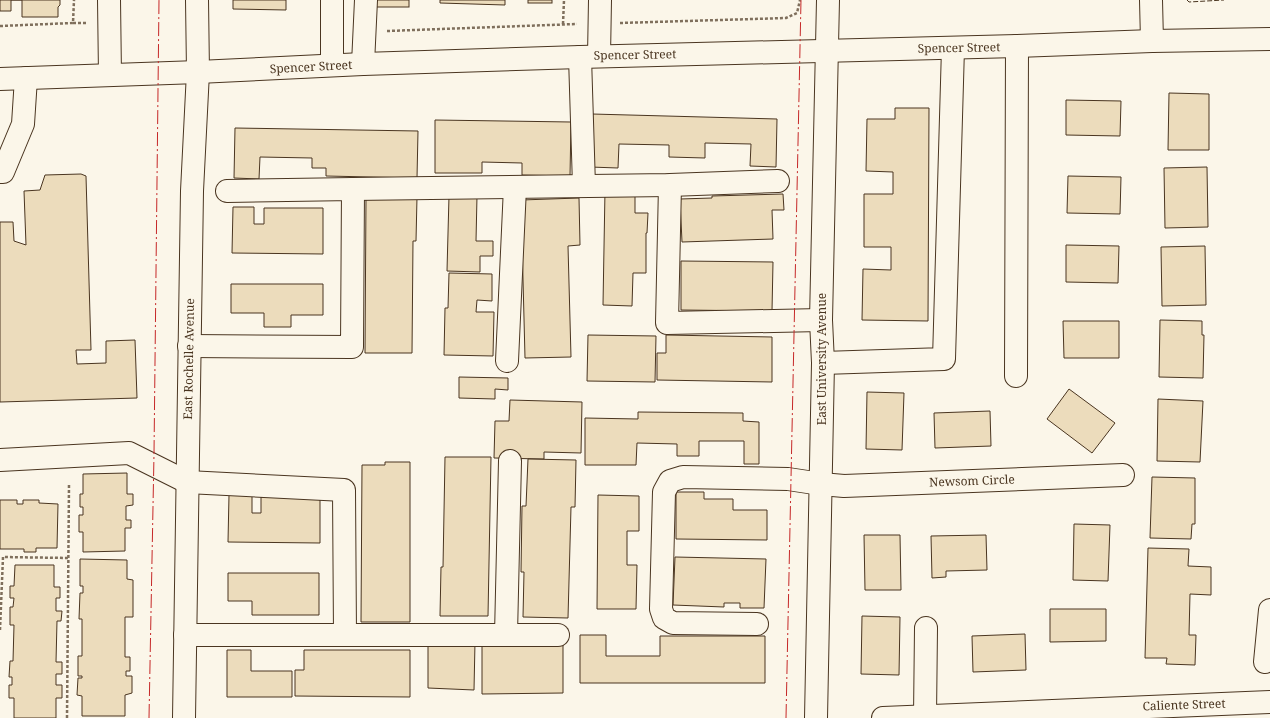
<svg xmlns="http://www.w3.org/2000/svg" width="1270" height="718" font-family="'Noto Serif',serif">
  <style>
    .building { fill: #ecdcbc; stroke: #4a3520 }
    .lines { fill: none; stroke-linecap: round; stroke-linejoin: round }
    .minor-casing { stroke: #4a3520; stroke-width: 24 }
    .path { stroke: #7f6f5c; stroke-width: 2.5; stroke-dasharray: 3 2; stroke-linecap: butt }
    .minor { stroke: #fbf6e9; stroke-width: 22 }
    .fence { stroke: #4a3520; stroke-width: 1; stroke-dasharray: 5 2; stroke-linecap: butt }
    .power { stroke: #c62828; stroke-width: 1; stroke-dasharray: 14 3 2 3; stroke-linecap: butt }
    .labels { text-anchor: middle; stroke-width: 3; stroke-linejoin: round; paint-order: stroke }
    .street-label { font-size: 12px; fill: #4a3520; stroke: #fbf6e9 }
  </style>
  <rect width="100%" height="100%" fill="#fbf6e9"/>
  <g class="building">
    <path d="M0 0H60V5L58 7V17H22V0H11V11H0Z"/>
    <path d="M233 0H286V10L233 9Z"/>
    <rect x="371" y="0" width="38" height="7"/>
    <path d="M440 0H505V5L440 3Z"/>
    <rect x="528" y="0" width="24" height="3"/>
    <path d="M1169 93 1209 94V150H1168Z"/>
    <path d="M1066 100 1121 101 1120 136 1066 135Z"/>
    <path d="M895 108H929L928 321 862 320 863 269 891 270V247H864V194H893V172L866 171 867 119H895Z"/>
    <path d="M592 114 777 119 776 167 750 166 751 144 705 143V158L669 157V145L619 144 618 168 590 167Z"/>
    <path d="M435 120 571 122 570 176 522 175V163L482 162V173H435Z"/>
    <path d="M235 128 418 131 417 178 326 176V168H312V158L260 157 259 179 234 178Z"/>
    <path d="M1207 167 1208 227 1165 228 1164 168Z"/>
    <path d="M81 174 86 176 91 350H76L77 364 106 363V341L135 340 137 398 0 402V222H13L14 241 26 245 24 191 40 190 45 175Z"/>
    <path d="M1068 176 1121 177 1120 214 1067 213Z"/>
    <path d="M605 190 635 191V213H648L647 233H646V273H633L632 306 603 305Z"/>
    <path d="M783 194 784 210H772L773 239 682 242 680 199 712 198V196Z"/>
    <path d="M366 196 417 197 416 241H413L412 353H365Z"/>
    <path d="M449 196H477L476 241H493V256H480V272L447 271Z"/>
    <path d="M579 198 580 245 568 246 571 357 525 358 521 200Z"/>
    <path d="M233 207H254V224H264V208H323V254L232 253Z"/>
    <path d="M1066 245 1119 246 1118 283 1066 282Z"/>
    <path d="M1205 246 1206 305 1162 306 1161 247Z"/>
    <path d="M681 261 773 262 772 311 681 310Z"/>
    <path d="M449 273 492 274V301L477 300 476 312H494L493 356 444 355 445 308H448Z"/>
    <path d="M231 284H323V315H291V327H264V313H231Z"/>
    <path d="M1160 320 1202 321V335H1204L1203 378 1159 377Z"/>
    <path d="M1063 321H1119V358H1064Z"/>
    <path d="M588 335 656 336 655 382 587 381Z"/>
    <path d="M666 335 772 337V382L657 380V353H666Z"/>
    <path d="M459 377 508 378V390L495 389V399L459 398Z"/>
    <path d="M1069 389 1115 423 1092 453 1047 419Z"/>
    <path d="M867 392 904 393 902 450 866 449Z"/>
    <path d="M1158 399 1203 401 1200 462 1157 461Z"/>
    <path d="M510 400 582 402 581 453 544 452V459L494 458 495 421H509Z"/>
    <path d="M990 411 991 446 935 448 934 413Z"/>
    <path d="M638 412 743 413V421L759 422V464H744V441H699V456H677V444L637 443 636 465H585V418L638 419Z"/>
    <path d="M445 457H491L488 616H440L441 567H443Z"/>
    <path d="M528 459 576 460 575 507H571L568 618 523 617 524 572H521L522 506H526Z"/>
    <path d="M385 462H410V622H361L362 465H385Z"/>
    <path d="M127 473V494H133V505L126 506V520H131V528H125V551L83 552V532H79V515H83V507H80V494H83V474Z"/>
    <path d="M1152 477 1195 478V524H1192L1191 539 1150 538Z"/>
    <path d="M676 492H704V499H733V510H767V540L676 539Z"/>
    <path d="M229 495H252V513H261V497H320V543L228 542Z"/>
    <path d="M598 495 639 496V531H627V565H637L636 609H597Z"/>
    <path d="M0 500H17V504H23V500H39V503L58 504 57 548H36V552H24V549H0Z"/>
    <path d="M1074 524 1110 525 1108 581 1073 580Z"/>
    <path d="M864 535H900L901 590H865Z"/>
    <path d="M986 535 987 570 946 571V577L932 578 931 536Z"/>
    <path d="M1148 548 1189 549 1188 566 1211 567V595L1190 594 1189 635H1196L1195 665 1166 664 1167 658H1145Z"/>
    <path d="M675 557 766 559 764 608H740V603H724V607L673 605Z"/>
    <path d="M80 559 127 560V579L133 580V617H125V657H130V671H126V676H132V693L125 695V716H82V696L77 695 78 678H82V676H78V656H82V619H79L80 593H83V586H80Z"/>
    <path d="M15 565H54V587H60V598H56V611H62L61 621H57L56 662H62V674H56V685H62V698H56V718H14V698H9V685H12V677H9L10 661H13L14 625H10V607H13L14 598H10V586H14Z"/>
    <path d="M228 573H319V615H252V601H228Z"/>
    <path d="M1050 609H1106V641L1050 642Z"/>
    <path d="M862 616 900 617 899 675 861 674Z"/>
    <path d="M1025 634 1026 670 973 672 972 636Z"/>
    <path d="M580 635H606V656H660V636H765V683H580Z"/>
    <path d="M428 641 475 642 474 690 428 688Z"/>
    <path d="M563 645V693L482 694V646Z"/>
    <path d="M227 650H251V671H292V697H227Z"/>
    <path d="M304 650H410V697L295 696V670H304Z"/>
  </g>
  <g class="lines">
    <g class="minor-casing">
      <g id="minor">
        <path d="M109 0 110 75"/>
        <path d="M1151 0 1152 41"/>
        <path d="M599 56 600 0"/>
        <path d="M580 57 584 186"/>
        <path d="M363 64 366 0"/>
        <path d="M332 65V0"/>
        <path d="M0 79 198 72 363 64 580 57 1017 46 1152 41 1270 39"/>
        <path d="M0 172H3L23 124 26 78"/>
        <path d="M670 185 667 323 821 320"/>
        <path d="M353 189 670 185 778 181"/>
        <path d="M189 346 352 347 353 189 227 191"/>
        <path d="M507 361 515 187"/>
        <path d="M823 363 944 359 953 48"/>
        <path d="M1016 376 1017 46"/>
        <path d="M0 460 129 453 187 482 344 490 345 635"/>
        <path d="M757 624 673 623 664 618 661 609 664 492 670 481 683 477 788 479 821 484 844 486 1123 475"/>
        <path d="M185 635H558"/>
        <path d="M506 635 510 461"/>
        <path d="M1265 662 1270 610"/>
        <path d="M925 716 926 628"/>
        <path d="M184 718 192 191 198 72 197 0"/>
        <path d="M816 718 823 363 821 320 828 0"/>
        <path d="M883 718 1270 702"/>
      </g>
    </g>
    <g class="path">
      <path d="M73 23H87"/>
      <path d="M620 23 786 18 797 13 800 0"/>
      <path d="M563 24 564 0"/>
      <path d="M0 26 73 23 74 0"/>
      <path d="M387 31 577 24"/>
      <path d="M0 630 3 557 69 558"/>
      <path d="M67 718 69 484"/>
    </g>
    <use href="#minor" class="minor"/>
    <path class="fence" d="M1187 0 1189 2 1224 0"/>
    <g class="power">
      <path d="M149 718 154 454 159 0"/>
      <path d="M786 718 801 0"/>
    </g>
  </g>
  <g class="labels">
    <g class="street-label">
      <text transform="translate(959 48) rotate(-1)" y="4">Spencer Street</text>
      <text transform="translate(635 55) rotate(-1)" y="4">Spencer Street</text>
      <text transform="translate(311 67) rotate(-3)" y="4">Spencer Street</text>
      <text transform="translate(189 359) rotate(-89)" y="4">East Rochelle Avenue</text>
      <text transform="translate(822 359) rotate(-90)" y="4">East University Avenue</text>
      <text transform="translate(972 481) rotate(-2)" y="4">Newsom Circle</text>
      <text transform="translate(1184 705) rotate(-2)" y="4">Caliente Street</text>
    </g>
  </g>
</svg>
